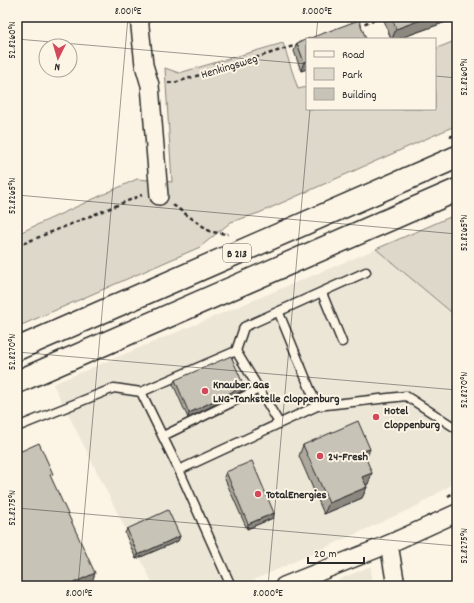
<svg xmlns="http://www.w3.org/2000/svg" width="474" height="603" font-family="Dekko,sans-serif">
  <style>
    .built { fill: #ece6d7 }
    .green { fill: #ded8ca; stroke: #84827a }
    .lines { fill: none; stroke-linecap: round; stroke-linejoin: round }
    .service-casing { stroke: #2b2b2b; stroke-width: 11 }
    .minor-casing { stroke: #2b2b2b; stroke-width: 20 }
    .trunk-casing { stroke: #2b2b2b; stroke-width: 25 }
    .path { stroke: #2b2b2b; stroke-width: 2.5; stroke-dasharray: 4 3; stroke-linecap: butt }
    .service { stroke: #fcf5e5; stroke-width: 8 }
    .minor { stroke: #fcf5e5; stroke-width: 17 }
    .trunk { stroke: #fcf5e5; stroke-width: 22 }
    .wall { fill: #aca89d; stroke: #2b2b2b }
    .shaded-wall { fill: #8c8880; stroke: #2b2b2b }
    .building { fill: #c8c3b7; stroke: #2b2b2b }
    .ticks { fill: none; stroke: #2b2b2b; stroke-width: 1; stroke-opacity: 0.45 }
    .poi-dot { fill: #d1495b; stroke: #fcf5e5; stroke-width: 1.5 }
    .labels { text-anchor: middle; stroke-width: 4; stroke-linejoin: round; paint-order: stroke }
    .shield { fill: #fcf5e5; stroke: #6a6863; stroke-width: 1 }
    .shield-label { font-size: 11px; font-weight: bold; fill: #2b2b2b }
    .street-label { font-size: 12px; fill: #2b2b2b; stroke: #fcf5e5 }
    .poi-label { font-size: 12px; font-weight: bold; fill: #2b2b2b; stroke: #fcf5e5; text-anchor: start }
    .neatline { fill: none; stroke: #2b2b2b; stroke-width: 1.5 }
    .ticks-label { font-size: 10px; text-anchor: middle; fill: #2b2b2b }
  </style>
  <rect width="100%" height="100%" fill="#fcf5e5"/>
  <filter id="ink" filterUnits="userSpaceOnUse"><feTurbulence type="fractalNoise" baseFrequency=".025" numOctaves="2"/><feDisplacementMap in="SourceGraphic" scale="8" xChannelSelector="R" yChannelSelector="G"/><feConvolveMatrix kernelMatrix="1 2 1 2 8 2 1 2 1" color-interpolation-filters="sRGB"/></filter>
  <g filter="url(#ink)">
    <g class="built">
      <path d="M376 249 457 317V481L417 506 241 586H154L53 384Z"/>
      <path d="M371 566 372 586H324Z"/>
    </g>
    <g class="green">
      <path d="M457 40V125L259 213 231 222 200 247 17 327V234L137 179 172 182 165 68 179 73 283 43 298 89 307 87V109H435V49Z"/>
      <path d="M457 214V317L376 249Z"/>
    </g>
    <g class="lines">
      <g class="service-casing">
        <g id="service">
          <path d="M322 293 342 342"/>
          <path d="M279 313 317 406"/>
          <path d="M236 351 259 389"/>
          <path d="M141 392 236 351 244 327 366 272"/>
          <path d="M17 427 114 388 141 392 179 470 231 586"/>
          <path d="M163 436 259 389 279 423"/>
          <path d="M179 470 317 406 406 396 457 429"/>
        </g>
      </g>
      <g class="minor-casing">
        <g id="minor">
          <path d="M139 17 144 65 150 85 159 196"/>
          <path d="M389 544 396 586"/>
          <path d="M284 586 389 544 457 513"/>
        </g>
      </g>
      <g class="trunk-casing">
        <g id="trunk">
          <path d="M17 349 457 157"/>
          <path d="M17 382 457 190"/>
        </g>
      </g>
      <g class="path">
        <path d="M358 26 381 17"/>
        <path d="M168 83 177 82 297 45"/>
        <path d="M450 137 457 134"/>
        <path d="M173 205 211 232 228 234"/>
        <path d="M17 246 142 195"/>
        <path d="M448 496 457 491"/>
      </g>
      <use href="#service" class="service"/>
      <use href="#minor" class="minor"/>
      <use href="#trunk" class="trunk"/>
    </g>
    <g class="wall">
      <path d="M385 17H457V18L398 39H391L384 20Z"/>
      <path d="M297 43 307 69 301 71 294 51Z"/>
      <path d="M175 380 244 386 242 391 188 418 173 384Z"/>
      <path d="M303 445 366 458 368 484 366 485 367 487 362 498 324 514 299 456Z"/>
      <path d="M226 472 274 513 273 518 247 529 224 477Z"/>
      <path d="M127 529 180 536 178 541 136 559 125 533Z"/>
    </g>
    <g class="shaded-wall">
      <path d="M429 17H457V18L398 39H392L396 29Z"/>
      <path d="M307 61V69L301 71 304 62Z"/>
      <path d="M244 386 242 391 188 418 189 413Z"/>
      <path d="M370 449 366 460 363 451Z"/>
      <path d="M372 473 368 484 358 488 362 477Z"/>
      <path d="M367 487 362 498 324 514 329 503Z"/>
      <path d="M274 513 273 518 247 529 248 524Z"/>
      <path d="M180 536 178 541 136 559 138 555Z"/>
      <path d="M95 573 91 586H67Z"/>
    </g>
    <g class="building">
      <path d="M392 17H429L396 29Z"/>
      <path d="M359 20 366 39H307V61L304 62 297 43Z"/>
      <path d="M231 356 244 386 189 413 175 380Z"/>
      <path d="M358 421 370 449 363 451 372 473 362 477 367 487 329 503 303 445Z"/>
      <path d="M39 443 53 474 50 475 95 573 67 586H17V453Z"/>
      <path d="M252 461 274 513 248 524 226 472Z"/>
      <path d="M168 510 180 536 138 555 127 529Z"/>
    </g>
  </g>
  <path class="ticks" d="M17 39 307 64M316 39 318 17M435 76 457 78M17 195 457 234M17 352 457 390M17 508 457 546M78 586 128 17M268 586 310 109"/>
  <g class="poi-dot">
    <circle cx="205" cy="391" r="4"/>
    <circle cx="376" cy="417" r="4"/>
    <circle cx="320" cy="456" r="4"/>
    <circle cx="258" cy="494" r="4"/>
  </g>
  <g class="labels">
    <rect class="shield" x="223" y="244" width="28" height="18" rx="3"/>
    <g class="shield-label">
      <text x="237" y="257">B 213</text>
    </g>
    <g class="street-label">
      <text transform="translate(229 66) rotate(-17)" y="4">Henkingsweg</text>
    </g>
    <g class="poi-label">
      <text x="213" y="388">Knauber Gas<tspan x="213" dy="14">LNG-Tankstelle Cloppenburg</tspan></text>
      <text x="384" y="414">Hotel<tspan x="384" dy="14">Cloppenburg</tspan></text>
      <text x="328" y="460">24-Fresh</text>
      <text x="266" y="498">TotalEnergies</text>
    </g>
  </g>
  <rect width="474" height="603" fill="none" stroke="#fcf5e5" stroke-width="44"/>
  <rect x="306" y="38" width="130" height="72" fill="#fcf5e5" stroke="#a8a49b"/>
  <rect x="314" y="51" width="20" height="6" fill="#fcf5e5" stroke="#a8a49b"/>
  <text x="342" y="58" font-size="12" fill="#2b2b2b">Road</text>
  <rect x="314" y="68" width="20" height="12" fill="#ded8ca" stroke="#a8a49b"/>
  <text x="342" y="78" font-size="12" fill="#2b2b2b">Park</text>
  <rect x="314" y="88" width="20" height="12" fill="#c8c3b7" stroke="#a8a49b"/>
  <text x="342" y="98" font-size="12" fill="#2b2b2b">Building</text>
  <g transform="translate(58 58) rotate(185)"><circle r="19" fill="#fcf5e5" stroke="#a8a49b"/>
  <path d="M0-3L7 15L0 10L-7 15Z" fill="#d1495b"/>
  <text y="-6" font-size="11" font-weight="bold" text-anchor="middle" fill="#2b2b2b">N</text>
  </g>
  <path d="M308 557v6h56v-6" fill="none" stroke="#2b2b2b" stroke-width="2"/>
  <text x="314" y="557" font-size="12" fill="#2b2b2b" stroke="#fcf5e5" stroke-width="3" paint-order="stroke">20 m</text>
  <rect x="22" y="22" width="430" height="559" class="neatline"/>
  <g class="ticks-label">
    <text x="128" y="14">8.001°E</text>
    <text x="317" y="14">8.000°E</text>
    <text transform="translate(11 40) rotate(-90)" y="4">52.8260°N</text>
    <text transform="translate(463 77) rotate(-90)" y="4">52.8260°N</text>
    <text transform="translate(11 196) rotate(-90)" y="4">52.8265°N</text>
    <text transform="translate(463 233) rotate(-90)" y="4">52.8265°N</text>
    <text transform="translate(11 352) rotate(-90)" y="4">52.8270°N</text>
    <text transform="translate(463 390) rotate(-90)" y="4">52.8270°N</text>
    <text transform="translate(11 508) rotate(-90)" y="4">52.8275°N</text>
    <text transform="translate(463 546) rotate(-90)" y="4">52.8275°N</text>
    <text x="79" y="596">8.001°E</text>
    <text x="268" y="596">8.000°E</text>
  </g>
</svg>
